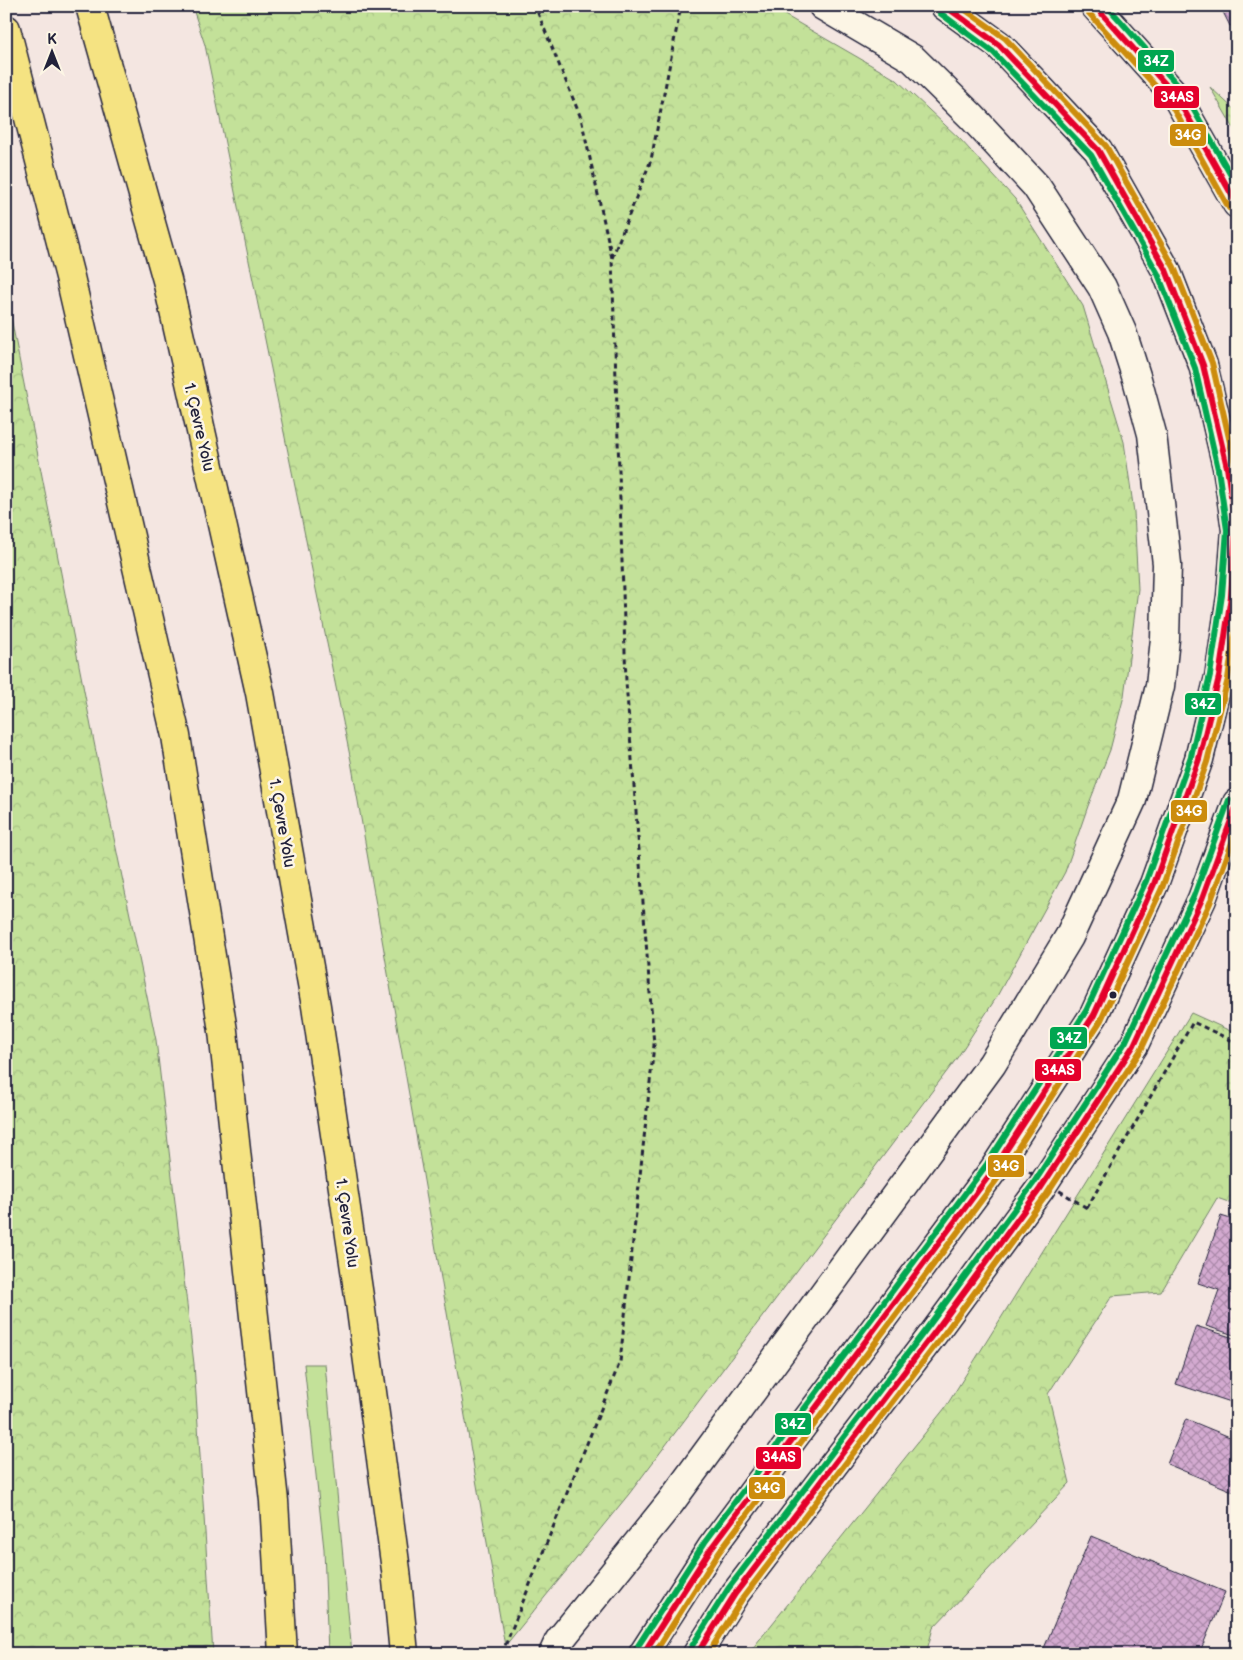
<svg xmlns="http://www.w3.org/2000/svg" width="1243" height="1660" font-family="'Balsamiq Sans',sans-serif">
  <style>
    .green { fill: #c3e199; stroke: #72826a }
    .forest { fill: url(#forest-crowns); stroke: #72826a }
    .building { fill: url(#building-cross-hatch); stroke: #22223b }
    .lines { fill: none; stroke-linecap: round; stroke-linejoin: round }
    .minor-casing { stroke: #22223b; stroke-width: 31 }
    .highway-casing { stroke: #22223b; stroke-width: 31 }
    .path { stroke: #22223b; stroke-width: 3; stroke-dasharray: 5 4; stroke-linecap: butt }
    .minor { stroke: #fcf5e5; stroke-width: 28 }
    .highway { stroke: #f5e382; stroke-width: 28 }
    .path-bridge { stroke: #22223b; stroke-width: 3; stroke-dasharray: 5 4; stroke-linecap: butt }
    .bus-1-casing { stroke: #fcf5e5; stroke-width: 10 }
    .bus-2-casing { stroke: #fcf5e5; stroke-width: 10 }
    .bus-3-casing { stroke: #fcf5e5; stroke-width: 10 }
    .bus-1 { stroke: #e4002b; stroke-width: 6 }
    .bus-2 { stroke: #cc8c0c; stroke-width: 6 }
    .bus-3 { stroke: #00a651; stroke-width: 6 }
    .bus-dot { fill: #22223b; stroke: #fcf5e5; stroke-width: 2 }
    .labels { text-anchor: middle; stroke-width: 5; stroke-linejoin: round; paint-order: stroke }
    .street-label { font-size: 16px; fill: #22223b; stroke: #fcf5e5 }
    .line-badge { stroke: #fcf5e5; stroke-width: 2 }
    .badge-label { font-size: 14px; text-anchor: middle; font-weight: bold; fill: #fff }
  </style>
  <defs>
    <pattern id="forest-crowns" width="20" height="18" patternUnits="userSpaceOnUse" patternTransform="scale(1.25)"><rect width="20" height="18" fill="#c3e199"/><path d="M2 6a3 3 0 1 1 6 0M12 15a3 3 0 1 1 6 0" fill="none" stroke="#a7c185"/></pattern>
    <pattern id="building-cross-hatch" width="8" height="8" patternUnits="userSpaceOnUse" patternTransform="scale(1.25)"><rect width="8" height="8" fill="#d3aad0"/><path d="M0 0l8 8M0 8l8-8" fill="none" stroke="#ab8aaa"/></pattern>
  </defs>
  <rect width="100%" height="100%" fill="#f4e6e1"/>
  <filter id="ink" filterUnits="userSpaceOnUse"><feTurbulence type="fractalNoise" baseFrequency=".02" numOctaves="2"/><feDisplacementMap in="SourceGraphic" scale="10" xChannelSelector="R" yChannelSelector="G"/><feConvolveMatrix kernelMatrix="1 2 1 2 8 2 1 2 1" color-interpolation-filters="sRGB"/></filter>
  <g filter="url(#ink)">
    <path class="green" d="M304 1364H325L352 1654H328L324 1549Z"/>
    <g class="forest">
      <path d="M192 6H769L897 80 960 139 1015 199 1083 306 1124 442 1134 512 1138 589 1124 696 1110 750 1088 806 1065 872 996 998 957 1058 629 1494 505 1646 351 761 205 45Z"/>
      <path d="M1210 87 1237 112V134Z"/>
      <path d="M6 292 95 747 156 1040 194 1364 213 1654H6Z"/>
      <path d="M1191 1013 1237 1034V1205L1217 1198 1161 1292 1112 1296 1048 1394 1070 1483 933 1628 926 1654H748L945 1408Z"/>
    </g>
    <g class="building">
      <path d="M1220 6H1237V23L1230 26Z"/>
      <path d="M1221 1216 1237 1221V1336L1206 1326 1219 1290 1198 1283Z"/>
      <path d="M1196 1326 1237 1339V1404L1176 1384Z"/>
      <path d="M1186 1419 1237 1440V1493L1167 1464Z"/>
      <path d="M1091 1536 1225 1592 1199 1654 1042 1653Z"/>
    </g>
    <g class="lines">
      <g class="minor-casing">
        <g id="minor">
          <path d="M1095 6 1176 96 1237 204"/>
          <path d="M553 1654 559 1641 670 1503 992 1064 1069 937 1132 800 1160 686 1165 639 1167 564 1152 434 1137 379 1122 332 1102 287 1036 186 972 117 913 59 823 6"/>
          <path d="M643 1654 712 1547 994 1169 1094 1015 1154 884 1199 759 1219 677 1231 596 1236 530 1227 467 1203 365 1166 270 1098 150 999 45 945 6"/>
          <path d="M697 1654 735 1594 934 1333 1040 1189 1134 1045 1202 899 1237 803"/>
        </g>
      </g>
      <g class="highway-casing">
        <g id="highway">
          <path d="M90 6 167 280 260 693 316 1006 360 1303 396 1570 404 1654"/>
          <path d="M6 29 70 277 176 736 223 1031 274 1501 283 1654"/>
        </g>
      </g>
      <g class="path">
        <path d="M612 258 651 160 681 6"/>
        <path d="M1087 1208 1193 1022 1237 1043"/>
        <path d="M504 1654 505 1646 620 1362 654 1045 626 682 612 258 581 118 535 6"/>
      </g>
      <use href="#minor" class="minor"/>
      <use href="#highway" class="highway"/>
      <path class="path-bridge" d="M1021 1167 1087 1208"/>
      <g class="bus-1-casing">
        <g id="bus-1">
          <path d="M1095 6 1176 96 1237 204"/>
          <path d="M643 1654 712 1547 994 1169 1094 1015 1154 884 1199 759 1219 677 1231 596 1236 530 1227 467 1203 365 1166 270 1098 150 999 45 945 6"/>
          <path d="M697 1654 735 1594 934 1333 1040 1189 1134 1045 1202 899 1237 804"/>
        </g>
      </g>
      <g class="bus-2-casing">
        <g id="bus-2">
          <path d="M960 6 1005 38 1106 146 1174 267 1212 363 1237 473"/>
          <path d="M1088 12 1169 101 1229 208"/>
          <path d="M654 1654 719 1552 1001 1174 1101 1020 1162 888 1207 762 1228 679 1237 617"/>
          <path d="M708 1654 742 1599 941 1338 1047 1194 1141 1050 1210 903 1237 829"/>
        </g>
      </g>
      <g class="bus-3-casing">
        <g id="bus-3">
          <path d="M1107 6 1183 91 1237 186"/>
          <path d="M636 1649 705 1542 987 1164 1086 1011 1146 881 1191 756 1210 675 1222 595 1227 530 1218 469 1195 368 1158 274 1091 155 993 52 940 13"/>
          <path d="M690 1649 728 1589 927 1328 1033 1184 1126 1041 1194 896 1229 800"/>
        </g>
      </g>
      <use href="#bus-1" class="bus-1"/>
      <use href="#bus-2" class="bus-2"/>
      <use href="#bus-3" class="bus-3"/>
    </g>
  </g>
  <circle class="bus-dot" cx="1113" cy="995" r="4.5"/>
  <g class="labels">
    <g class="street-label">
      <text transform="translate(200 427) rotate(77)" y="6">1. Çevre Yolu</text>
      <text transform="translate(283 823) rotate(80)" y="6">1. Çevre Yolu</text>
      <text transform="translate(348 1223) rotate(82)" y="6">1. Çevre Yolu</text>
    </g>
  </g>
  <g class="line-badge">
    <rect x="1137" y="49" width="38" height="24" rx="5" fill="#00a651"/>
    <rect x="1153" y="85" width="47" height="24" rx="5" fill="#e4002b"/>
    <rect x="1169" y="123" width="38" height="24" rx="5" fill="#cc8c0c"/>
    <rect x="1184" y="692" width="38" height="24" rx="5" fill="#00a651"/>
    <rect x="1170" y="799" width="38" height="24" rx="5" fill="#cc8c0c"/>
    <rect x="1049" y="1026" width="39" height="24" rx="5" fill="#00a651"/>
    <rect x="1034" y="1058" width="48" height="24" rx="5" fill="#e4002b"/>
    <rect x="987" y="1154" width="38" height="24" rx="5" fill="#cc8c0c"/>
    <rect x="774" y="1412" width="38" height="24" rx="5" fill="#00a651"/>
    <rect x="755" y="1446" width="47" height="24" rx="5" fill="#e4002b"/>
    <rect x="748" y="1476" width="38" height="24" rx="5" fill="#cc8c0c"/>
  </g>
  <g class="badge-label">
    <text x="1156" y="66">34Z</text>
    <text x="1177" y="102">34AS</text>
    <text x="1188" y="140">34G</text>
    <text x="1203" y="709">34Z</text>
    <text x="1189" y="816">34G</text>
    <text x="1069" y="1043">34Z</text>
    <text x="1058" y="1075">34AS</text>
    <text x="1006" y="1171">34G</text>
    <text x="793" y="1429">34Z</text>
    <text x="779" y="1462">34AS</text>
    <text x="767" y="1493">34G</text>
  </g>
  <rect width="1243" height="1660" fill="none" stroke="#fcf5e5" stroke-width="25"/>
  <rect x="12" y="12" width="1218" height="1635" fill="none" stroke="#22223b" stroke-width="2" filter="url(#ink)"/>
  <g transform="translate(52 52)" stroke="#fcf5e5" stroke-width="4" paint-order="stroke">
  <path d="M0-4L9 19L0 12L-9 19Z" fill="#22223b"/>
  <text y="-8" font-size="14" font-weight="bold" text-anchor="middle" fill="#22223b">K</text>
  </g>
</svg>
